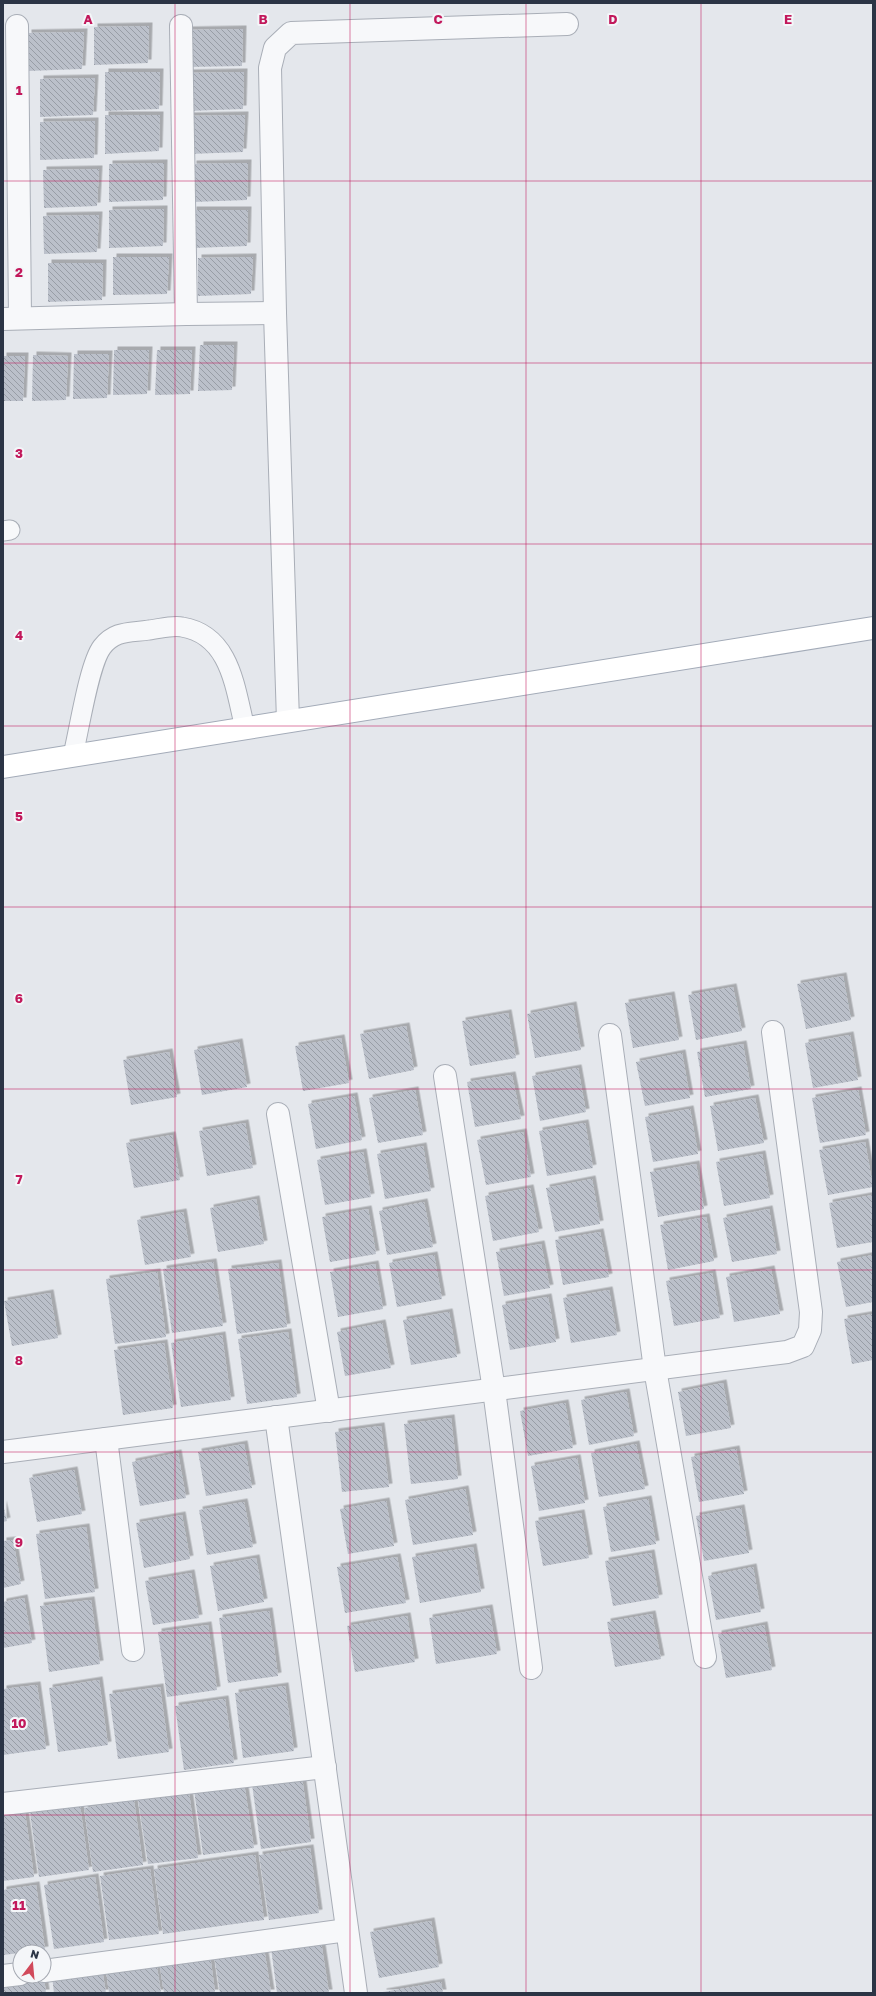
<svg xmlns="http://www.w3.org/2000/svg" width="876" height="1996" font-family="'Golos Text',sans-serif">
  <style>
    .building { fill: url(#building-back-hatch); filter: url(#shadow) }
    .lines { fill: none; stroke-linecap: round; stroke-linejoin: round }
    .service-casing { stroke: #a9aeb7; stroke-width: 21 }
    .minor-casing { stroke: #a9aeb7; stroke-width: 24 }
    .primary-casing { stroke: #a3abb8; stroke-width: 24 }
    .service { stroke: #f7f8fa; stroke-width: 19 }
    .minor { stroke: #f7f8fa; stroke-width: 22 }
    .primary { stroke: #fff; stroke-width: 22 }
    .grid { fill: none; stroke: #c2185b; stroke-width: 1; stroke-opacity: 0.55 }
    .grid-label { font-size: 13px; text-anchor: middle; font-weight: bold; fill: #c2185b; stroke: #f4f6f9; stroke-width: 4; stroke-linejoin: round; paint-order: stroke }
  </style>
  <defs>
    <pattern id="building-back-hatch" width="6" height="6" patternUnits="userSpaceOnUse"><rect width="6" height="6" fill="#bbc0ca"/><path d="M-1 5l2 2M0 0l6 6M5-1l2 2" fill="none" stroke="#989da6"/></pattern>
    <filter id="shadow"><feDropShadow dx="3.5" dy="-3.5" stdDeviation="0" flood-color="#0004"/></filter>
  </defs>
  <rect width="100%" height="100%" fill="#e4e7ec"/>
  <g class="building">
    <path d="M149 26 148 63 94 65V27Z"/>
    <path d="M243 29 242 66 188 67V30Z"/>
    <path d="M84 32 82 69 28 71V33Z"/>
    <path d="M105 72H160L159 109 105 111Z"/>
    <path d="M244 72 243 109 189 111V73Z"/>
    <path d="M95 78 93 115 40 117V79Z"/>
    <path d="M105 115H160L159 151 105 154Z"/>
    <path d="M245 115 243 152 189 154V116Z"/>
    <path d="M95 121 94 158 40 160V122Z"/>
    <path d="M164 163 163 200 109 202V164Z"/>
    <path d="M248 163 247 200 193 202V164Z"/>
    <path d="M99 169 97 206 44 208 43 170Z"/>
    <path d="M164 209 163 246 109 248V210Z"/>
    <path d="M193 210H248L247 246 193 248Z"/>
    <path d="M99 215 97 252 44 254 43 216Z"/>
    <path d="M113 257H169L167 294 113 295Z"/>
    <path d="M253 257 251 294 198 296V258Z"/>
    <path d="M48 263H103L102 300 48 302Z"/>
    <path d="M200 345H234L232 390 198 391Z"/>
    <path d="M114 350H149L147 394 113 395Z"/>
    <path d="M157 350H192L190 394 155 395Z"/>
    <path d="M74 354H109L107 398 73 399Z"/>
    <path d="M33 355 68 356 66 400 32 401Z"/>
    <path d="M3 356H25L23 401H3Z"/>
    <path d="M843 976 851 1020 806 1029 797 984Z"/>
    <path d="M733 987 742 1031 696 1040 688 995Z"/>
    <path d="M671 995 679 1040 633 1048 625 1003Z"/>
    <path d="M573 1005 581 1050 535 1058 527 1014Z"/>
    <path d="M508 1013 516 1058 470 1066 462 1021Z"/>
    <path d="M406 1026 414 1070 369 1079 360 1034Z"/>
    <path d="M850 1035 858 1080 813 1088 805 1043Z"/>
    <path d="M341 1038 349 1083 303 1091 295 1046Z"/>
    <path d="M239 1042 247 1087 202 1095 194 1050Z"/>
    <path d="M743 1044 751 1089 705 1097 697 1052Z"/>
    <path d="M169 1052 177 1097 131 1105 123 1060Z"/>
    <path d="M682 1053 690 1098 645 1106 636 1062Z"/>
    <path d="M578 1068 586 1112 540 1121 532 1076Z"/>
    <path d="M512 1075 521 1119 475 1127 467 1082Z"/>
    <path d="M415 1090 423 1135 378 1143 369 1098Z"/>
    <path d="M858 1090 866 1135 820 1143 812 1098Z"/>
    <path d="M354 1096 362 1140 316 1149 308 1104Z"/>
    <path d="M755 1098 764 1143 718 1151 710 1106Z"/>
    <path d="M690 1109 698 1154 653 1162 645 1117Z"/>
    <path d="M245 1123 253 1168 207 1176 199 1131Z"/>
    <path d="M585 1123 593 1168 547 1176 539 1131Z"/>
    <path d="M523 1132 531 1177 486 1185 477 1140Z"/>
    <path d="M172 1135 180 1180 134 1188 126 1143Z"/>
    <path d="M865 1142 873 1187 828 1195 819 1150Z"/>
    <path d="M423 1146 431 1191 385 1199 377 1154Z"/>
    <path d="M363 1152 371 1197 325 1205 317 1160Z"/>
    <path d="M762 1154 770 1198 724 1206 716 1162Z"/>
    <path d="M696 1164 704 1209 658 1217 650 1172Z"/>
    <path d="M592 1179 600 1224 555 1232 546 1188Z"/>
    <path d="M530 1188 539 1232 493 1241 485 1196Z"/>
    <path d="M873 1195V1242L837 1248 829 1203Z"/>
    <path d="M256 1199 264 1244 218 1252 210 1208Z"/>
    <path d="M424 1202 433 1247 387 1255 379 1211Z"/>
    <path d="M368 1209 376 1254 330 1262 322 1217Z"/>
    <path d="M769 1209 777 1254 732 1262 723 1218Z"/>
    <path d="M183 1212 191 1257 145 1265 137 1220Z"/>
    <path d="M706 1217 714 1261 668 1270 660 1225Z"/>
    <path d="M600 1232 609 1277 563 1285 555 1240Z"/>
    <path d="M541 1244 550 1288 504 1296 496 1252Z"/>
    <path d="M434 1255 442 1299 397 1307 389 1263Z"/>
    <path d="M873 1255V1302L846 1307 837 1262Z"/>
    <path d="M213 1262 223 1326 172 1333 163 1269Z"/>
    <path d="M278 1263 287 1327 237 1334 228 1269Z"/>
    <path d="M375 1264 383 1309 338 1317 330 1272Z"/>
    <path d="M771 1269 780 1314 734 1322 726 1277Z"/>
    <path d="M157 1272 166 1337 115 1344 106 1279Z"/>
    <path d="M712 1273 720 1318 674 1326 666 1281Z"/>
    <path d="M609 1290 617 1335 571 1343 563 1298Z"/>
    <path d="M50 1293 58 1338 12 1346 4 1301Z"/>
    <path d="M548 1297 556 1342 510 1350 502 1305Z"/>
    <path d="M449 1312 457 1357 411 1365 403 1320Z"/>
    <path d="M873 1314V1360L852 1364 844 1319Z"/>
    <path d="M382 1323 391 1368 345 1376 337 1332Z"/>
    <path d="M288 1332 297 1397 247 1404 238 1339Z"/>
    <path d="M222 1335 231 1400 181 1407 171 1343Z"/>
    <path d="M164 1343 173 1408 123 1415 114 1350Z"/>
    <path d="M723 1383 731 1428 686 1436 678 1392Z"/>
    <path d="M626 1392 634 1436 589 1445 581 1400Z"/>
    <path d="M565 1403 573 1448 528 1456 520 1411Z"/>
    <path d="M451 1418 458 1479 411 1484 404 1424Z"/>
    <path d="M381 1426 389 1487 342 1492 335 1432Z"/>
    <path d="M244 1444 252 1488 206 1496 198 1452Z"/>
    <path d="M636 1444 645 1489 599 1497 591 1453Z"/>
    <path d="M736 1449 744 1494 699 1502 691 1457Z"/>
    <path d="M178 1453 186 1498 140 1506 132 1462Z"/>
    <path d="M577 1458 585 1503 539 1511 531 1466Z"/>
    <path d="M74 1470 82 1514 37 1522 29 1478Z"/>
    <path d="M465 1489 473 1535 413 1545 405 1500Z"/>
    <path d="M648 1499 656 1544 611 1552 603 1507Z"/>
    <path d="M386 1501 394 1546 348 1554 340 1509Z"/>
    <path d="M244 1502 253 1547 207 1555 199 1510Z"/>
    <path d="M3 1504 7 1521 3 1522Z"/>
    <path d="M741 1508 749 1553 704 1561 696 1516Z"/>
    <path d="M581 1513 589 1558 543 1566 535 1521Z"/>
    <path d="M182 1515 190 1559 144 1568 136 1523Z"/>
    <path d="M86 1527 95 1592 45 1599 36 1534Z"/>
    <path d="M13 1540 21 1584 3 1588V1541Z"/>
    <path d="M473 1547 481 1592 420 1603 412 1557Z"/>
    <path d="M651 1553 659 1598 613 1606 605 1561Z"/>
    <path d="M397 1557 406 1603 345 1613 337 1567Z"/>
    <path d="M256 1558 264 1602 218 1611 210 1566Z"/>
    <path d="M753 1567 761 1612 716 1620 708 1576Z"/>
    <path d="M191 1573 199 1618 153 1625 145 1581Z"/>
    <path d="M24 1598 32 1643 3 1648V1602Z"/>
    <path d="M91 1600 100 1664 49 1672 40 1606Z"/>
    <path d="M489 1608 497 1654 436 1664 429 1618Z"/>
    <path d="M269 1611 278 1676 228 1683 219 1618Z"/>
    <path d="M652 1614 661 1659 615 1667 607 1622Z"/>
    <path d="M407 1616 415 1662 355 1672 347 1626Z"/>
    <path d="M208 1625 217 1690 167 1697 158 1632Z"/>
    <path d="M764 1625 772 1670 726 1678 718 1634Z"/>
    <path d="M99 1680 108 1745 58 1752 49 1688Z"/>
    <path d="M37 1685 46 1749 3 1755V1689Z"/>
    <path d="M285 1686 294 1751 243 1758 235 1693Z"/>
    <path d="M160 1687 169 1752 118 1759 109 1694Z"/>
    <path d="M225 1699 234 1763 184 1770 175 1706Z"/>
    <path d="M302 1777 311 1842 261 1849 252 1784Z"/>
    <path d="M244 1783 254 1848 203 1855 194 1790Z"/>
    <path d="M189 1793 198 1858 148 1864 138 1800Z"/>
    <path d="M134 1800 143 1865 93 1872 84 1808Z"/>
    <path d="M80 1805 89 1870 39 1877 30 1813Z"/>
    <path d="M25 1813 34 1877 3 1881V1815Z"/>
    <path d="M310 1848 319 1913 269 1920 259 1855Z"/>
    <path d="M255 1855 264 1920 163 1934 154 1869Z"/>
    <path d="M150 1869 159 1934 109 1940 100 1876Z"/>
    <path d="M95 1877 104 1942 54 1949 44 1885Z"/>
    <path d="M36 1885 45 1950 3 1955V1890Z"/>
    <path d="M431 1921 439 1967 379 1978 370 1932Z"/>
    <path d="M321 1941 329 1993H277L271 1948Z"/>
    <path d="M264 1948 271 1993H220L214 1955Z"/>
    <path d="M210 1954 215 1993H164L159 1961Z"/>
    <path d="M156 1961 161 1993H109L106 1969Z"/>
    <path d="M102 1969 106 1993H54L52 1976Z"/>
    <path d="M44 1978 46 1993H3V1984Z"/>
    <path d="M441 1982 443 1993H383V1992Z"/>
  </g>
  <g class="lines">
    <g class="service-casing">
      <g id="service">
        <path d="M3 531 10 530"/>
        <path d="M73 755C79 731 89 664 102 647 115 630 130 633 149 630 159 629 172 625 182 627 231 635 235 689 245 728"/>
      </g>
    </g>
    <g class="minor-casing">
      <g id="minor">
        <path d="M17 26 20 318"/>
        <path d="M181 26 186 314"/>
        <path d="M3 319 186 314 275 313"/>
        <path d="M288 721 275 313 270 68 275 48 291 33 567 24"/>
        <path d="M610 1035 655 1369 705 1657"/>
        <path d="M445 1076 494 1390 531 1668"/>
        <path d="M278 1114 329 1411"/>
        <path d="M276 1417 356 1993"/>
        <path d="M106 1439 133 1650"/>
        <path d="M3 1452 787 1352 803 1346 810 1330 811 1312 773 1032"/>
        <path d="M3 1804 325 1767"/>
        <path d="M44 1971 347 1930"/>
        <path d="M3 1976 20 1974"/>
      </g>
    </g>
    <g class="primary-casing">
      <path id="primary" d="M3 767 873 628"/>
    </g>
    <use href="#service" class="service"/>
    <use href="#minor" class="minor"/>
    <use href="#primary" class="primary"/>
  </g>
  <path class="grid" d="M175 3V1993M350 3V1993M526 3V1993M701 3V1993M3 181H873M3 363H873M3 544H873M3 726H873M3 907H873M3 1089H873M3 1270H873M3 1452H873M3 1633H873M3 1815H873"/>
  <g class="grid-label">
    <text x="88" y="24">A</text>
    <text x="263" y="24">B</text>
    <text x="438" y="24">C</text>
    <text x="613" y="24">D</text>
    <text x="788" y="24">E</text>
    <text x="19" y="95">1</text>
    <text x="19" y="277">2</text>
    <text x="19" y="458">3</text>
    <text x="19" y="640">4</text>
    <text x="19" y="821">5</text>
    <text x="19" y="1003">6</text>
    <text x="19" y="1184">7</text>
    <text x="19" y="1365">8</text>
    <text x="19" y="1547">9</text>
    <text x="19" y="1728">10</text>
    <text x="19" y="1910">11</text>
  </g>
  <rect width="876" height="1996" fill="none" stroke="#2b3445" stroke-width="8"/>
  <g transform="translate(32 1964) rotate(16)"><circle r="19" fill="#f4f6f9" stroke="#a4a8b1"/>
  <path d="M0-3L7 15L0 10L-7 15Z" fill="#d1495b"/>
  <text y="-6" font-size="11" font-weight="bold" text-anchor="middle" fill="#2b3445">N</text>
  </g>
</svg>
